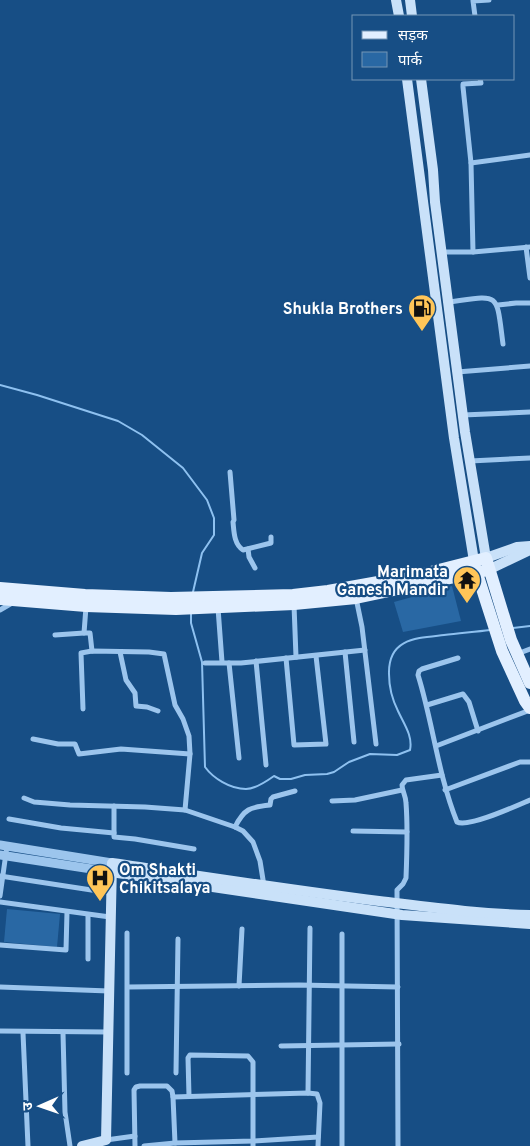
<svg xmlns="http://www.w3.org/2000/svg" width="530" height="1146" font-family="Overpass,'Noto Sans Devanagari',sans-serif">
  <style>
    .green { fill: #2968a4 }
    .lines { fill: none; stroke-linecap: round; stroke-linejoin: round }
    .stream { stroke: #8ec1f0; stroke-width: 2 }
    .minor { stroke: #9cc5ed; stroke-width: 5 }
    .tertiary { stroke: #9cc5ed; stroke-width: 9 }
    .secondary { stroke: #c9e1f9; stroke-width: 10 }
    .primary { stroke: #e2efff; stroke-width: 12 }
    .labels { text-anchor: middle; stroke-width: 4.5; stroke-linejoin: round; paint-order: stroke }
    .poi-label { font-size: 16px; font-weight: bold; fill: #fff; stroke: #174e85; text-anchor: end }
  </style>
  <rect width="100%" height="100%" fill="#174e85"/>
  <g class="green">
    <path d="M452 586 461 621 403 632 394 602Z"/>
    <path d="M7 909 60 914 57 947 4 942Z"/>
  </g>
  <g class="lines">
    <g class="stream">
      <path d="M0 385 37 395 118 421 142 435 183 468 207 500 214 518V535L202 553 193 592"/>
      <path d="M191 614V623L202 662 205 767C213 778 230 789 246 789 255 789 267 781 274 776L280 779H291L305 775 327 774 334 772 349 762 370 754 397 755 410 750C413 736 404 724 398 711 392 699 389 687 389 674 388 638 417 638 444 635 459 633 475 632 490 630"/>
      <path d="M513 628 530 626"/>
    </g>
    <g class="minor">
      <path d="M475 16 473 1 489 0"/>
      <path d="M471 163 530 155"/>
      <path d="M526 247 530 278"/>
      <path d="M442 252H473L530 247"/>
      <path d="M473 252 471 163 463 87V84L481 83 480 79"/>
      <path d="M448 302C501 295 496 291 503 344"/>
      <path d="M498 305 516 303H530"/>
      <path d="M457 372 530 366"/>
      <path d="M463 415 530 412"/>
      <path d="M470 461 530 458"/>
      <path d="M230 472 234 520 233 522C234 532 234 544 243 550L271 543V537"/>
      <path d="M248 549 249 557 255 568"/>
      <path d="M356 598 362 627 376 744"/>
      <path d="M294 605 296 657"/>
      <path d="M86 607 84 633H90L92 651"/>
      <path d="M218 608 222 662"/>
      <path d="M0 610 12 603"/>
      <path d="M55 635 84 633"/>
      <path d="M120 652 126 680 135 693 136 706 147 707 158 711"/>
      <path d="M345 652 354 742"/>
      <path d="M517 654 530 649"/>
      <path d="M286 658 294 745 326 744 316 656"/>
      <path d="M458 658 422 669 419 671 418 675C433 723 438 775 457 822 468 828 516 806 530 800"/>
      <path d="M256 661 266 765"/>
      <path d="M205 663H241L365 650"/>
      <path d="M229 663 239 758"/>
      <path d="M427 705 463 694 469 702 478 731"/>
      <path d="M83 709 81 653 92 651 149 652 164 654 175 705 183 719 189 736 190 754 185 810"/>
      <path d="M33 739 58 744H75L79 754 121 749 190 754"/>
      <path d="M436 746 530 710"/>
      <path d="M445 790 520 762H530"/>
      <path d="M24 798 34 802 70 805 145 807 185 810 235 827 243 831 253 842 260 861 264 886"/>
      <path d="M332 801 355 800 402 790"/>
      <path d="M114 806V837L135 839 194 849"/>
      <path d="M9 819 61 828 114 833"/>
      <path d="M235 827C244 809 250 807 270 805L271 799 273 797 295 791"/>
      <path d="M353 831 407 832"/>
      <path d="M0 876 111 893"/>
      <path d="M0 896 7 846"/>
      <path d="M0 902 110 917"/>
      <path d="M0 945 66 950 67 912"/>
      <path d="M88 959V915"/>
      <path d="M239 986 242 929"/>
      <path d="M0 987 109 991"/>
      <path d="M128 987 299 985 398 987"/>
      <path d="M0 1031 108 1032"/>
      <path d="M23 1033 28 1146"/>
      <path d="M63 1033 65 1112 70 1146"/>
      <path d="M281 1046 399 1044"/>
      <path d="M127 1073V933"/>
      <path d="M176 1073 178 939"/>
      <path d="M308 1093 310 928"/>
      <path d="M189 1096 188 1058 190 1055 248 1056 253 1062V1146"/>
      <path d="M173 1097 175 1143"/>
      <path d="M106 1140 135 1136"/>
      <path d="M135 1146 134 1090 136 1087 140 1086H167L172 1091 173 1097 308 1093 317 1094 320 1103 318 1146"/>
      <path d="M144 1146 175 1143 253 1141 318 1137"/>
      <path d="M342 1146V934"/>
      <path d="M398 1146 397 890 403 884 406 878C407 853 408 828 406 803 406 796 402 791 402 785L406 780 442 775"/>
    </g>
    <g class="tertiary">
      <path d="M0 845 112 863"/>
      <path d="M0 855 111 872"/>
    </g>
    <g class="secondary">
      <path d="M396 0 399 16"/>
      <path d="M410 0 412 16"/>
      <path d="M407 79 454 438 474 561"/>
      <path d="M421 79 433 170 435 202 465 432 486 558 517 547 530 546"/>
      <path d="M488 570 530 550"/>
      <path d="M111 872 402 915 530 924"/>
      <path d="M82 1146 106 1140 112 863C201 876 290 890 379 901 429 907 479 914 530 915"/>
    </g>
    <g class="primary">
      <path d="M475 567 502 651 525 701 530 708"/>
      <path d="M0 588 85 595 171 598 293 595 328 591 423 574 486 558 511 640 530 683"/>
      <path d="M0 599 86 606 176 609 294 604 356 598 488 570"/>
    </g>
  </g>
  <defs>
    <g id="fuel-pin" transform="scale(1.4375)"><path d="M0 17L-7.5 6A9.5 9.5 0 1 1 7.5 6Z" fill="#ffc558" stroke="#174e85"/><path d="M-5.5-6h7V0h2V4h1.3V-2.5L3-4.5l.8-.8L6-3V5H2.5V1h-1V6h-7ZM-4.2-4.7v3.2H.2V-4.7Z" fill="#111"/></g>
    <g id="temple-pin" transform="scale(1.4375)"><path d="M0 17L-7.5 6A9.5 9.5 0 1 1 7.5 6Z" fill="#ffc558" stroke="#174e85"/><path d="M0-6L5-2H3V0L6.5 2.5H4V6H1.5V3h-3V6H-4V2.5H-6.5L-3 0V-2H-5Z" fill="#111"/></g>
    <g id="hospital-pin" transform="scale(1.4375)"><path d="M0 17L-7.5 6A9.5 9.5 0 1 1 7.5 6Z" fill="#ffc558" stroke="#174e85"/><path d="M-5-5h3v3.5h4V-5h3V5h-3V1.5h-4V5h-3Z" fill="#111"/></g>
  </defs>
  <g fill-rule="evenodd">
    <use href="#fuel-pin" x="422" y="308"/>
    <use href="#temple-pin" x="467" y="580"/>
    <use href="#hospital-pin" x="100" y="878"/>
  </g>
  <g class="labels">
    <g class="poi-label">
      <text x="403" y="314">Shukla Brothers</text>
      <text x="448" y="577">Marimata<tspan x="448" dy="18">Ganesh Mandir</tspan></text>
      <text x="119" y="875" text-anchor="start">Om Shakti<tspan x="119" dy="18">Chikitsalaya</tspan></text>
    </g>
  </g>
  <rect x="352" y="15" width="162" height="65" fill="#174e85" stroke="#7495b6"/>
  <rect x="362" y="31" width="25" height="8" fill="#e2efff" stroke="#7495b6"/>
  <text x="398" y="40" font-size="15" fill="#ffffff">सड़क</text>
  <rect x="362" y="52" width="25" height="15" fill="#2968a4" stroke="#7495b6"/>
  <text x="398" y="65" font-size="15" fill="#ffffff">पार्क</text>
  <g transform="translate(40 1106) rotate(268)" stroke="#174e85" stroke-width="4" paint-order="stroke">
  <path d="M0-4L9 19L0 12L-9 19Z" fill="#ffffff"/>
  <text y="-8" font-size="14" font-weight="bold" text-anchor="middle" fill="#ffffff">उ</text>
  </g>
</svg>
